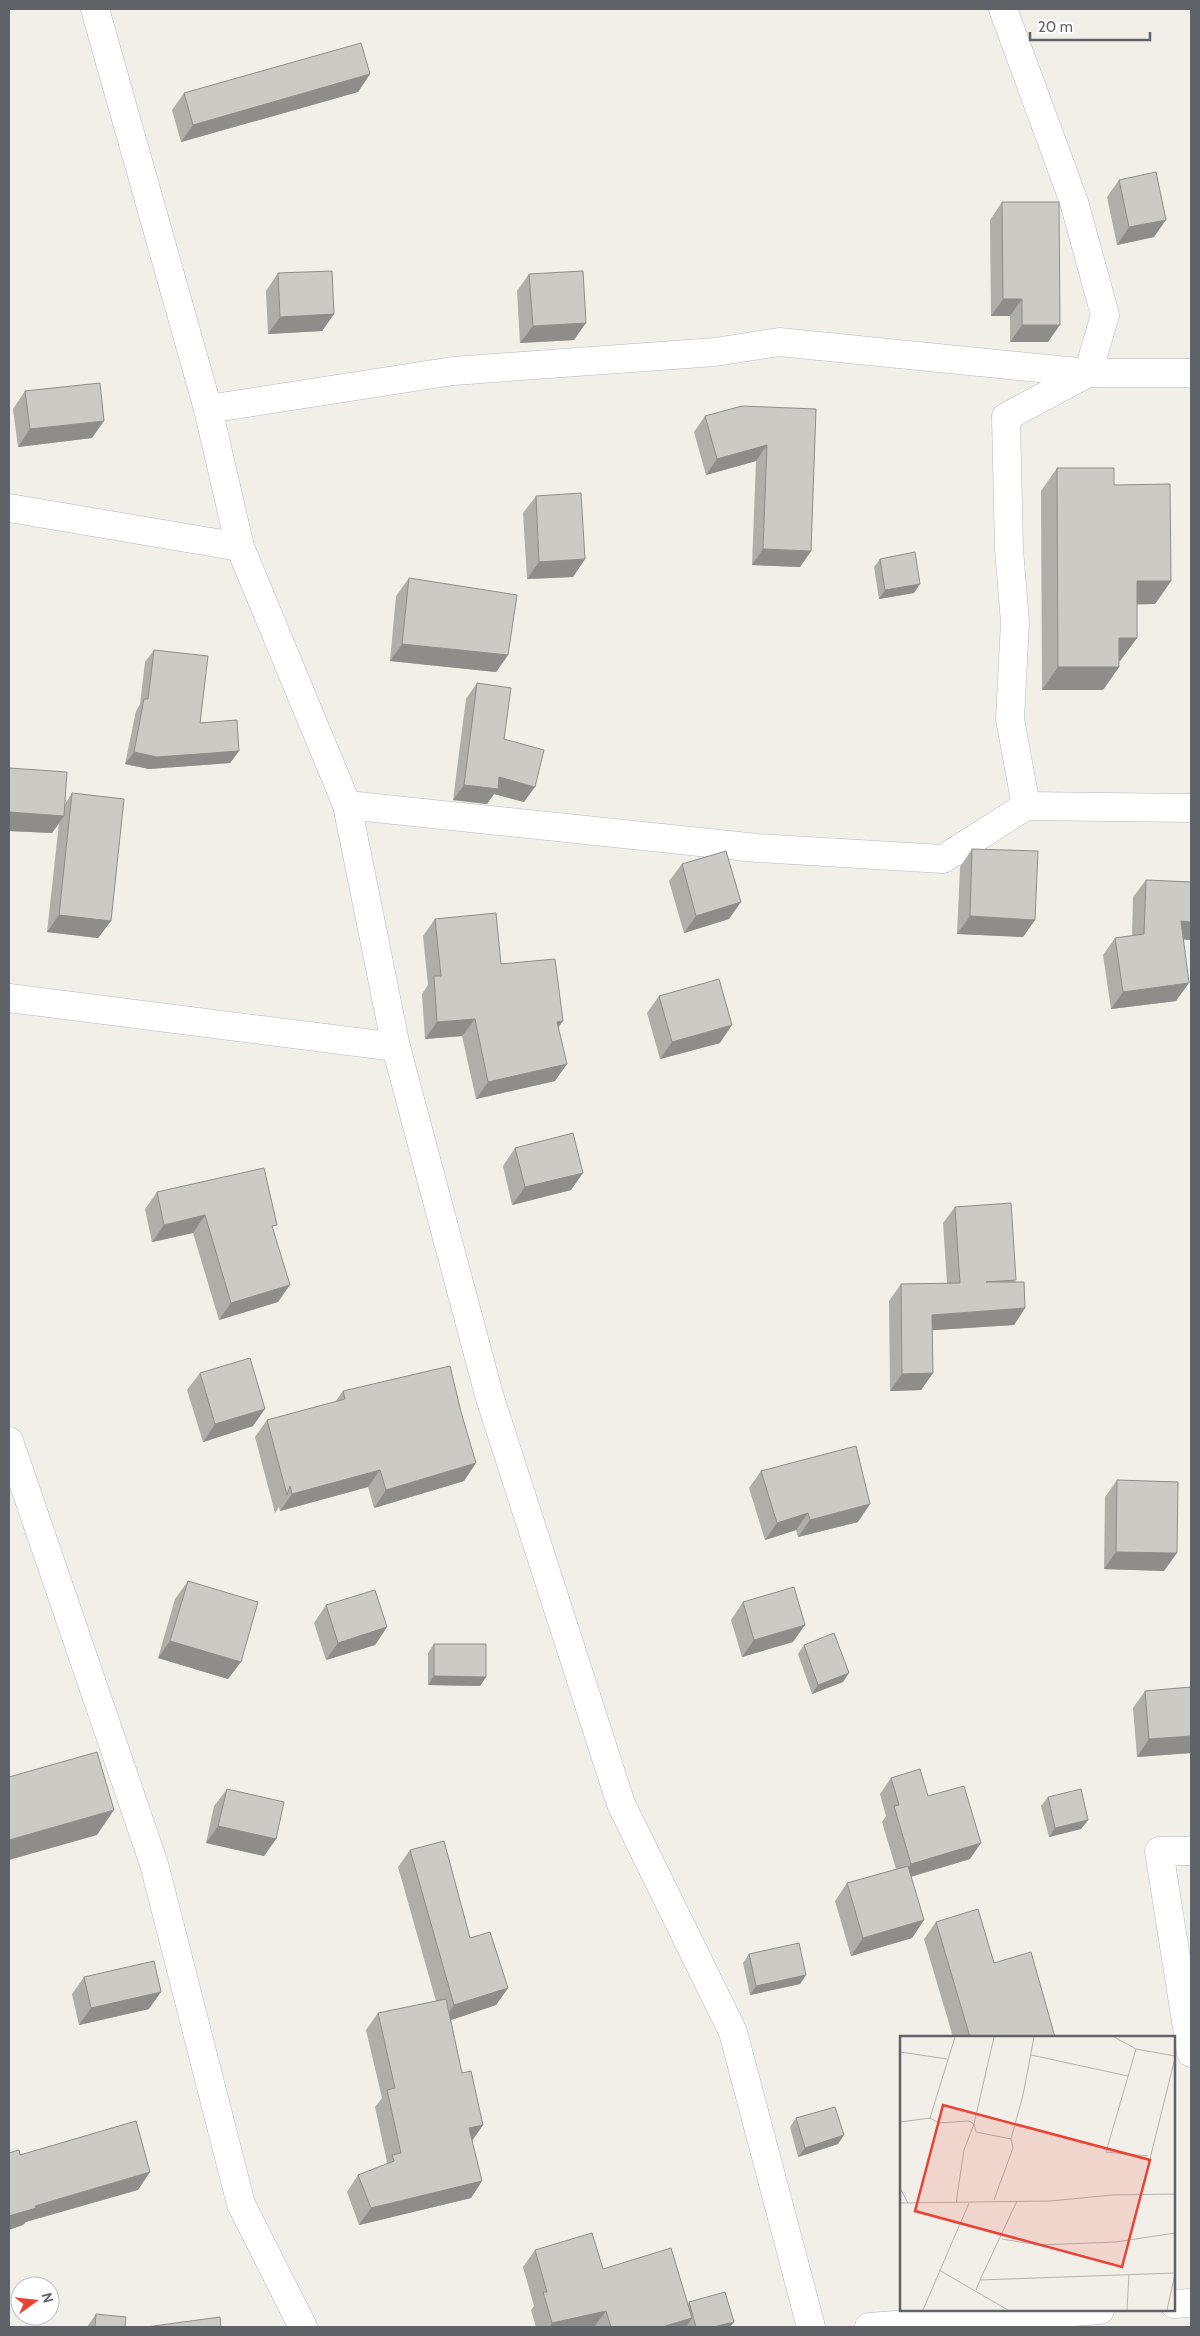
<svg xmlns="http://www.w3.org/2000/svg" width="1200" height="2336" font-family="Cabin,sans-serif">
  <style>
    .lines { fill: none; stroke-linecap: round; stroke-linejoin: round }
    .street-casing { stroke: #b5b8bc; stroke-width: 29 }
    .street { stroke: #fff; stroke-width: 28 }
    .wall { fill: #afaea9 }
    .shaded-wall { fill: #8f8d8a }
    .building { fill: #cccac5; stroke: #8f8d8a }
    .inset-road { fill: none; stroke: #b3b3b1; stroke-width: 1 }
    .view { fill: #ea4335; fill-opacity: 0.15; stroke: #ea4335; stroke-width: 2.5 }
    .inset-edge { fill: none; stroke: #5f6368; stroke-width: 2.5 }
  </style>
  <rect width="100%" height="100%" fill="#f1efe8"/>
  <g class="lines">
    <g class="street-casing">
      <g id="street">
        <path d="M95 9 208 409 240 547 347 805 396 1047 489 1395 621 1804 733 2032 811 2327"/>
        <path d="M1003 9 1074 202 1105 315 1088 373 1006 417 1009 550 1015 622 1010 719 1026 806"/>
        <path d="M208 409 453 371 715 352 779 342 1088 373H1191"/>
        <path d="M9 508 240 547"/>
        <path d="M347 805 757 848 943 859 1026 806 1191 808"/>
        <path d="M9 998 396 1047"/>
        <path d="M9 1441 154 1864 241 2204 303 2327"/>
        <path d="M1191 1851H1159L1191 2053"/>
        <path d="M1174 2304 1191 2303"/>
        <path d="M869 2327 1100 2310"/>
      </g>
    </g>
    <use href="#street" class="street"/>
  </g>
  <g class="wall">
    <path d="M370 74 358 92 181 142 172 110 184 93Z"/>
    <path d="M1119 180 1154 237 1117 245 1107 197Z"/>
    <path d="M1002 202 1048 342H1010V316H991L990 220Z"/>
    <path d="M278 273 334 314 322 331 268 334 266 291Z"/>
    <path d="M529 274 574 340 520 343 517 291Z"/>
    <path d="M25 391 92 438 18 447 13 409Z"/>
    <path d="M816 409 811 551 800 567 752 565 756 461 706 475 694 432 705 416Z"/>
    <path d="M1057 468 1171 581 1155 604H1137V638L1120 661H1119V667L1103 690H1042L1041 491Z"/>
    <path d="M536 496 585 559 573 577 527 579 523 513Z"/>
    <path d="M880 559 914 593 879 599 874 567Z"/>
    <path d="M409 578 508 655 496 672 390 661 396 596Z"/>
    <path d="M154 650 200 723 239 751 230 763 149 769 125 764 136 711 140 704 145 662Z"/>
    <path d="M477 683 504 739 524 802 494 794 487 804 453 800 466 699Z"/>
    <path d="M9 768 65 804 72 793 111 921 98 938 47 932 59 823 52 833 9 831Z"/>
    <path d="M972 849 1035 920 1023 937 957 934 960 867Z"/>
    <path d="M682 864 729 919 684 933 669 881Z"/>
    <path d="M1146 880 1191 882V940L1183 939 1176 1001 1111 1009 1103 955 1115 938 1132 936 1133 897Z"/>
    <path d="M435 919 501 964 559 1027 555 1081 476 1099 462 1036 425 1039 422 994 428 985 423 936Z"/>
    <path d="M659 996 720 1043 660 1059 647 1013Z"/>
    <path d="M515 1148 571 1190 512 1205 503 1166Z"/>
    <path d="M157 1192 273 1230 278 1302 219 1320 193 1233 152 1242 145 1209Z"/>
    <path d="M955 1207 1015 1282 1025 1308 1014 1325 932 1330 933 1373 921 1390 890 1391 889 1301 901 1284 947 1283 943 1223Z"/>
    <path d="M200 1373 253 1426 203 1442 187 1390Z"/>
    <path d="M343 1391 464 1481 374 1508 368 1487 280 1511 279 1507 275 1513 255 1437 267 1420 335 1402Z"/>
    <path d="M761 1471 858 1522 798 1537 796 1530 765 1540 749 1488Z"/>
    <path d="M1117 1480 1164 1571 1104 1569 1105 1497Z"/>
    <path d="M188 1581 228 1679 158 1658 175 1599Z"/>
    <path d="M743 1602 793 1642 742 1657 731 1620Z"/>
    <path d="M326 1605 387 1627 375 1645 326 1660 314 1623Z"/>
    <path d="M434 1644 486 1677 480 1686 428 1685V1653Z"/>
    <path d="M804 1645 843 1682 812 1694 798 1654Z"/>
    <path d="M1191 1687V1753L1137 1757 1133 1708 1145 1691Z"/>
    <path d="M891 1778 928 1796 970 1859 911 1877 924 1920 912 1938 851 1956 835 1901 847 1883 896 1869 882 1822 886 1816 880 1794Z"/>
    <path d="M227 1789 276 1839 264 1856 206 1843 214 1806Z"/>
    <path d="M1048 1797 1088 1820 1081 1829 1049 1837 1041 1806Z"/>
    <path d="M410 1850 470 1938 508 1988 496 2005 451 2020 462 2073 483 2125 472 2141 482 2181 471 2198 359 2225 347 2192 358 2175 386 2164 387 2162 375 2107 382 2098 366 2030 378 2013 436 2001 398 1867Z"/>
    <path d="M936 1922 994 1963 1055 2037H953L924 1939Z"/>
    <path d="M749 1954 806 1975 800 1984 750 1995 743 1963Z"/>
    <path d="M84 1977 149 2009 79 2025 72 1994Z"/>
    <path d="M796 2118 838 2144 798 2157 790 2127Z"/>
    <path d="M535 2250 603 2269 688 2304 689 2302 730 2327H687V2326L686 2327H536L531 2310 534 2306 523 2267Z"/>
    <path d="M96 2314 125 2327H87Z"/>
  </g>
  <g class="shaded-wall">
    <path d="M370 74 358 92 181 142 193 125Z"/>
    <path d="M1166 220 1154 237 1117 245 1129 227Z"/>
    <path d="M1003 299H1022L1010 316H991Z"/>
    <path d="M334 314 322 331 268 334 280 317Z"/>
    <path d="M586 323 574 340 520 343 533 326Z"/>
    <path d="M1022 325H1060L1048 342H1010Z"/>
    <path d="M104 421 92 438 18 447 30 429Z"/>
    <path d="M767 445 756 461 706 475 717 459Z"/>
    <path d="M763 549 811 551 800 567 752 565Z"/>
    <path d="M585 559 573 577 527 579 539 562Z"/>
    <path d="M1137 581H1171L1155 604 1120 605Z"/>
    <path d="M920 584 914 593 879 599 885 590Z"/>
    <path d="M1119 638H1137L1120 661H1103Z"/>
    <path d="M402 644 508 655 496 672 390 661Z"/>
    <path d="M1058 667H1119L1103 690H1042Z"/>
    <path d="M239 751 230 763 149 769 125 764 134 752Z"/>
    <path d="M499 777 535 787 524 802 494 794 487 804 453 800 464 785Z"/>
    <path d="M9 812 64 816 52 833 9 831Z"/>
    <path d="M741 902 729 919 684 933 696 916Z"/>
    <path d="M59 915 111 921 98 938 47 932Z"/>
    <path d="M970 916 1035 920 1023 937 957 934Z"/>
    <path d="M1181 921 1191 922V940L1168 939Z"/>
    <path d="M1189 983 1176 1001 1111 1009 1123 992Z"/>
    <path d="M475 1019 462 1036 425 1039 437 1022Z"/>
    <path d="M563 1021 550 1039 557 1022Z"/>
    <path d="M732 1025 720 1043 660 1059 672 1042Z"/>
    <path d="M567 1064 555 1081 476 1099 488 1082Z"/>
    <path d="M583 1173 571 1190 512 1205 525 1187Z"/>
    <path d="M205 1215 193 1233 152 1242 164 1225Z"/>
    <path d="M290 1285 278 1302 219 1320 231 1303Z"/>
    <path d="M1025 1308 1014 1325 920 1331 932 1315Z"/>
    <path d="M933 1373 921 1390 890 1391 902 1374Z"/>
    <path d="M265 1409 253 1426 203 1442 215 1424Z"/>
    <path d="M476 1463 464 1481 374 1508 386 1490Z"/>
    <path d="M380 1470 368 1487 280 1511 292 1494Z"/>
    <path d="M870 1504 858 1522 798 1537 810 1520Z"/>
    <path d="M808 1513 796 1530 765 1540 777 1523Z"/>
    <path d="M1116 1552 1177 1553 1164 1571 1104 1569Z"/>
    <path d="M805 1625 793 1642 742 1657 754 1640Z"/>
    <path d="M387 1627 375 1645 326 1660 338 1643Z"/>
    <path d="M170 1641 241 1662 228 1679 158 1658Z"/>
    <path d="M849 1673 843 1682 812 1694 818 1685Z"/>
    <path d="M434 1676 486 1677 480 1686 428 1685Z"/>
    <path d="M1191 1736V1753L1137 1757 1149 1739Z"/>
    <path d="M114 1810 97 1835 9 1860V1840Z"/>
    <path d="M1088 1820 1081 1829 1049 1837 1055 1828Z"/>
    <path d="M218 1826 276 1839 264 1856 206 1843Z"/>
    <path d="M981 1843 970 1859 899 1880 911 1864Z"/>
    <path d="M924 1920 912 1938 851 1956 863 1938Z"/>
    <path d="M806 1975 800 1984 750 1995 756 1986Z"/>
    <path d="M508 1988 496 2005 442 2023 454 2005Z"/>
    <path d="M161 1992 149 2009 79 2025 91 2008Z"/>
    <path d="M483 2125 471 2142 469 2128Z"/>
    <path d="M844 2135 838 2144 798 2157 805 2148Z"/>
    <path d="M150 2172 138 2190 26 2222 23 2225 9 2230V2216L35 2206Z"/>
    <path d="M482 2181 471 2198 359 2225 371 2208Z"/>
    <path d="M606 2311 594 2327H550L552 2323Z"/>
    <path d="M692 2318 686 2327H662Z"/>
    <path d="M734 2322 730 2327H713Z"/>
  </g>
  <g class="building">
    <path d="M361 43 370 74 193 125 184 93Z"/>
    <path d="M1156 172 1166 220 1129 227 1119 180Z"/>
    <path d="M1002 202H1059L1060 325H1022V299H1003Z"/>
    <path d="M332 271 334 314 280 317 278 273Z"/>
    <path d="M583 271 586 323 533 326 529 274Z"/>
    <path d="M100 383 104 421 30 429 25 391Z"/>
    <path d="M742 406 816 409 811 551 763 549 767 445 717 459 705 416Z"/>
    <path d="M1057 468H1114V485L1170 484 1171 581H1137V638H1119V667H1058Z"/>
    <path d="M581 493 585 559 539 562 536 496Z"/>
    <path d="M915 552 920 584 885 590 880 559Z"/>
    <path d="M409 578 517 595 508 655 402 644Z"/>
    <path d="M154 650 208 656 200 723 237 720 239 751 157 757 134 752 144 699H148Z"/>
    <path d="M477 683 511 688 504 739 544 750 535 787 499 777 498 789 464 785Z"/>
    <path d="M9 768 67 772 64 816 9 812Z"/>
    <path d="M72 793 124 799 111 921 59 915Z"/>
    <path d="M972 849 1038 851 1035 920 970 916Z"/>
    <path d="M726 851 741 902 696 916 682 864Z"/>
    <path d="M1146 880 1191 882V922L1181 921 1189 983 1123 992 1115 938 1144 934Z"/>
    <path d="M496 913 501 964 555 959 563 1021 557 1022 567 1064 488 1082 475 1019 437 1022 434 976H441L435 919Z"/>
    <path d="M719 979 732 1025 672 1042 659 996Z"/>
    <path d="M573 1133 583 1173 525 1187 515 1148Z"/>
    <path d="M264 1168 277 1225 272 1226 290 1285 231 1303 205 1215 164 1225 157 1192Z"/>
    <path d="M1011 1203 1016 1280 986 1282H1024L1025 1308 932 1315 933 1373 902 1374 901 1284 960 1283 955 1207Z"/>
    <path d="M250 1358 265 1409 215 1424 200 1373Z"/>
    <path d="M450 1366 461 1412 476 1463 386 1490 380 1470 292 1494 290 1486 287 1495 267 1420 345 1399 343 1391Z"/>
    <path d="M856 1446 870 1504 810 1520 808 1513 777 1523 761 1471Z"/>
    <path d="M1117 1480 1178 1482 1177 1553 1116 1552Z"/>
    <path d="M188 1581 258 1602 241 1662 170 1641Z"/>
    <path d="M794 1587 805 1625 754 1640 743 1602Z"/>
    <path d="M375 1590 387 1627 338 1643 326 1605Z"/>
    <path d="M834 1633 849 1673 818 1685 804 1645Z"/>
    <path d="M434 1644H486V1677L434 1676Z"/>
    <path d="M1191 1687V1736L1149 1739 1145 1691Z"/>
    <path d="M97 1752 114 1810 9 1840V1777Z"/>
    <path d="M920 1769 928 1796 964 1786 981 1843 911 1864 894 1806 899 1805 891 1778Z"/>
    <path d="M227 1789 284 1802 276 1839 218 1826Z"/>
    <path d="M1081 1789 1088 1820 1055 1828 1048 1797Z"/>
    <path d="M444 1841 470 1938 490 1932 508 1988 454 2005 410 1850Z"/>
    <path d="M908 1866 924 1920 863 1938 847 1883Z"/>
    <path d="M978 1909 994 1963 1031 1952 1055 2037H970L936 1922Z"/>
    <path d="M799 1943 806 1975 756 1986 749 1954Z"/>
    <path d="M154 1961 161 1992 91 2008 84 1977Z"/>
    <path d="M446 1999 462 2073 471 2071 483 2125 469 2128 482 2181 371 2208 358 2175 394 2161 392 2155 401 2153 387 2090 395 2088 378 2013Z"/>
    <path d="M835 2107 844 2135 805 2148 796 2118Z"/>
    <path d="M136 2121 150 2172 35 2206 36 2208 9 2216V2153L19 2150 20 2155Z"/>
    <path d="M592 2233 603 2269 671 2248 692 2318 662 2327H611L606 2311 552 2323 543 2292H547L535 2250Z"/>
    <path d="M725 2292 734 2322 713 2327H696L689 2302Z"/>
    <path d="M96 2314 126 2317 125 2327H95Z"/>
    <path d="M220 2317 221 2327H146Z"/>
  </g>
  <g transform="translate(900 2036)">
    <rect width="275" height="275" fill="#f1efe8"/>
    <path class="inset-road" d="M214 1 236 13 275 20M236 13 206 116 248 120M0 16 47 23M131 19 228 40M30 82 39 87 69 85 74 88 76 96 111 103M0 86 30 82 55 1M0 152 8 167M241 159 275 22M94 164 113 112 111 103 123 59 134 1M0 167 150 165 212 159 275 158M56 167 64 114 74 88 94 1M102 203 139 209 216 206 275 197M39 234 108 274M80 244 117 165M76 254 80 244 275 237M23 274 69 167M227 274 229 238M267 274 275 238"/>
    <path class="view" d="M43 69 250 124 222 231 15 175Z"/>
    <rect width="275" height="275" class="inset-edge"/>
  </g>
  <rect width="1200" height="2336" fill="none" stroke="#5f6368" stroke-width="20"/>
  <g transform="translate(35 2301) rotate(75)"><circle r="24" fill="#ffffff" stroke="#bfc1c3"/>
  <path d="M0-4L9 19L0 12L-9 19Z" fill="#ea4335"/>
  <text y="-8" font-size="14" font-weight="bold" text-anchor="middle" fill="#5f6368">N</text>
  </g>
  <path d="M1030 32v8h120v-8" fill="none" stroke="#5f6368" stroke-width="2.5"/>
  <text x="1038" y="32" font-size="15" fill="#5f6368" stroke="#ffffff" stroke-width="4" paint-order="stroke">20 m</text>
</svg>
